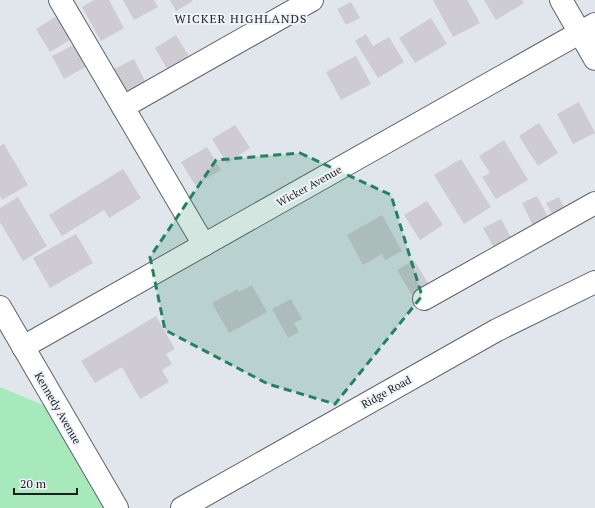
<svg xmlns="http://www.w3.org/2000/svg" width="595" height="508" font-family="'PT Serif',serif">
  <style>
    .green { fill: #a7e9ba }
    .building { fill: #cecbd3 }
    .lines { fill: none; stroke-linecap: round; stroke-linejoin: round }
    .minor-casing { stroke: #5f6469; stroke-width: 24 }
    .major-casing { stroke: #5f6469; stroke-width: 24 }
    .minor { stroke: #fff; stroke-width: 22 }
    .major { stroke: #fff; stroke-width: 22 }
    .marked { fill: #21845e; fill-opacity: 0.2; stroke: #21845e; stroke-width: 3; stroke-dasharray: 8 5; stroke-linejoin: round }
    .labels { text-anchor: middle; stroke-width: 4; stroke-linejoin: round; paint-order: stroke }
    .street-label { font-size: 11px; fill: #1d1f21; stroke: #edf3f9 }
    .neighbourhood-label { font-size: 12px; letter-spacing: 1px; fill: #1d1f21; stroke: #edf3f9 }
  </style>
  <rect width="100%" height="100%" fill="#e0e6ec"/>
  <path class="green" d="M0 387 62 413 117 508H0Z"/>
  <g class="building">
    <path d="M94 0H109L124 28 101 41 82 7Z"/>
    <path d="M123 0H154L158 7 134 20Z"/>
    <path d="M170 0H192L193 1 176 11Z"/>
    <path d="M433 0H467L480 23 453 37Z"/>
    <path d="M484 0H522L524 3 496 20Z"/>
    <path d="M351 2 360 18 346 25 337 9Z"/>
    <path d="M59 15 73 38 50 52 36 29Z"/>
    <path d="M431 18 447 44 415 63 399 38Z"/>
    <path d="M366 34 373 46 389 37 404 62 378 78 355 41Z"/>
    <path d="M176 35 196 68 174 81 155 48Z"/>
    <path d="M77 43 89 65 64 79 52 56Z"/>
    <path d="M356 56 371 84 341 100 326 72Z"/>
    <path d="M134 59 145 81 126 91 114 69Z"/>
    <path d="M579 102 595 133 573 144 557 114Z"/>
    <path d="M539 123 558 153 538 166 519 136Z"/>
    <path d="M235 125 250 148 227 163 212 139Z"/>
    <path d="M504 140 528 180 496 199 482 177 490 173 479 156Z"/>
    <path d="M4 144 28 185 2 200 0 196V146Z"/>
    <path d="M207 147 221 170 195 185 181 162Z"/>
    <path d="M461 159 491 207 464 224 434 175Z"/>
    <path d="M123 169 141 198 109 218 104 210 62 236 49 215Z"/>
    <path d="M537 196 548 217 533 226 522 203Z"/>
    <path d="M18 197 47 246 23 261 0 222V208Z"/>
    <path d="M559 197 565 209 553 216 546 203Z"/>
    <path d="M427 201 443 225 420 240 404 215Z"/>
    <path d="M382 215 402 251 385 260 382 254 363 265 347 235Z"/>
    <path d="M501 219 511 238 494 248 483 228Z"/>
    <path d="M76 234 93 263 50 288 33 258Z"/>
    <path d="M414 260 429 285 412 295 397 270Z"/>
    <path d="M252 285 267 312 229 333 212 303 238 289 239 292Z"/>
    <path d="M291 299 302 319 294 323 299 332 288 338 272 309Z"/>
    <path d="M156 316 175 349 166 354 172 364 162 370 169 382 140 399 122 367 95 383 81 361Z"/>
  </g>
  <g class="lines">
    <g class="minor-casing">
      <g id="minor">
        <path d="M60 0 204 245"/>
        <path d="M561 0 595 59"/>
        <path d="M123 107 312 0"/>
        <path d="M424 299 595 203"/>
        <path d="M0 307 117 508"/>
        <path d="M23 347 595 24"/>
      </g>
    </g>
    <g class="major-casing">
      <path id="major" d="M182 508 497 330 595 282"/>
    </g>
    <use href="#minor" class="minor"/>
    <use href="#major" class="major"/>
  </g>
  <path class="marked" d="M300 153 391 195 422 296 335 404 268 384 165 330 150 257 216 160Z"/>
  <g class="labels">
    <g class="street-label">
      <text transform="translate(309 186) rotate(-29)" y="4">Wicker Avenue</text>
      <text transform="translate(386 392) rotate(-29)" y="4">Ridge Road</text>
      <text transform="translate(58 408) rotate(60)" y="4">Kennedy Avenue</text>
    </g>
    <g class="neighbourhood-label">
      <text x="241" y="23">WICKER HIGHLANDS</text>
    </g>
  </g>
  <path d="M14 488v6h63v-6" fill="none" stroke="#1d1f21" stroke-width="2"/>
  <text x="20" y="488" font-size="12" fill="#1d1f21" stroke="#edf3f9" stroke-width="3" paint-order="stroke">20 m</text>
</svg>
